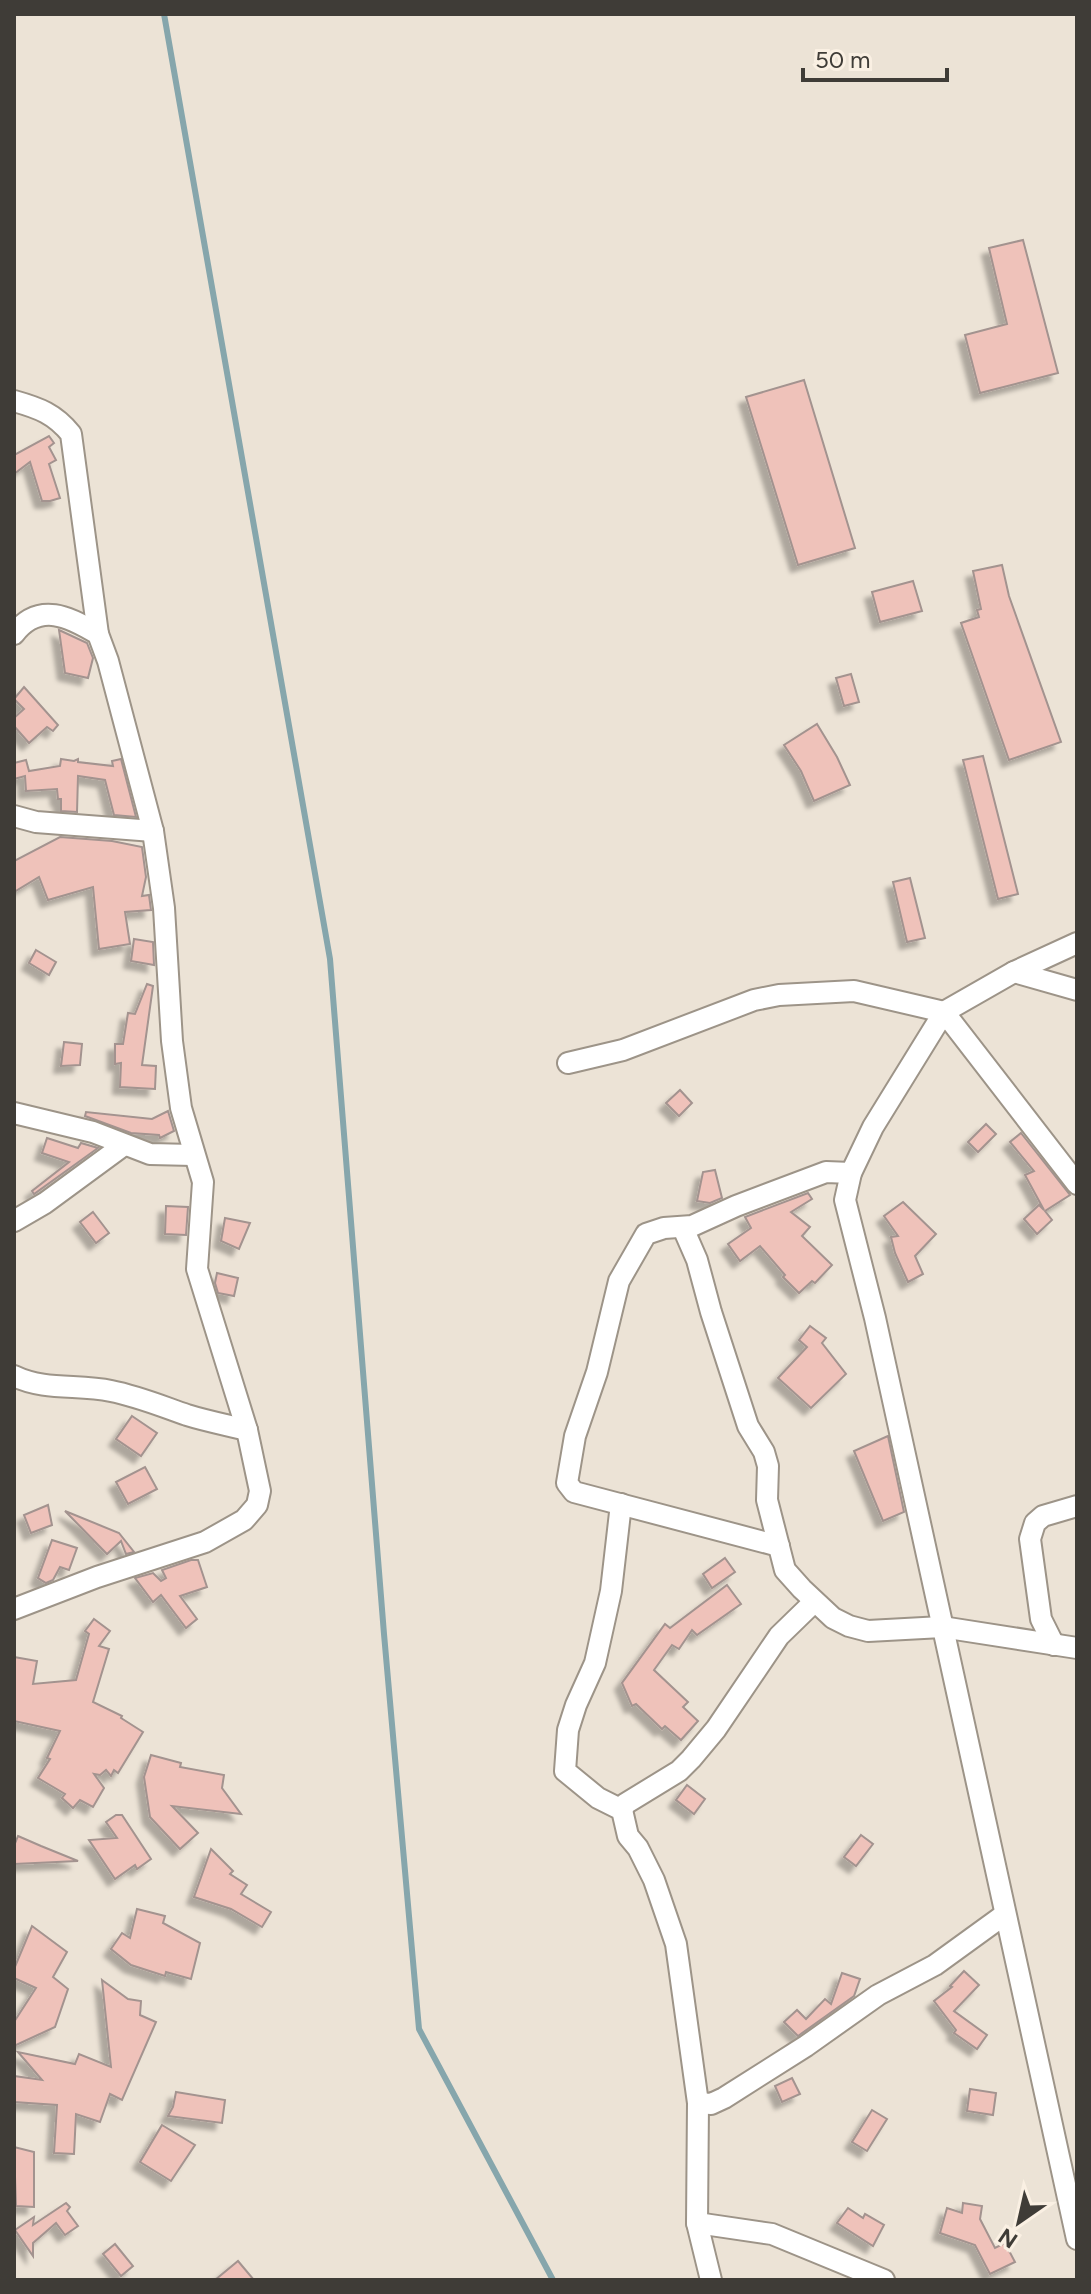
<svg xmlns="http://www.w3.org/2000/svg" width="1091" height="2294" font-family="Figtree,sans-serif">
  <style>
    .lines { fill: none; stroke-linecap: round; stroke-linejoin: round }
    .stream { stroke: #86a6ac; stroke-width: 6 }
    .building { fill: #efc2ba; stroke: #a3938f; stroke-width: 2; filter: url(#shadow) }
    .minor-casing { stroke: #9d9488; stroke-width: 24 }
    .minor { stroke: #fff; stroke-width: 20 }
  </style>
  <defs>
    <filter id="shadow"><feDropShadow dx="-7" dy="7" stdDeviation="2" flood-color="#0004"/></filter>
  </defs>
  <rect width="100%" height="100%" fill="#ece3d6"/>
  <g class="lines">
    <path class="stream" d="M164 14 330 959 384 1634 419 2029 553 2280"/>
  </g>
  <g class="building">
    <path d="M1023 240 1058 373 980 393 965 335 1007 324 989 248Z"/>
    <path d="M804 380 855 548 798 565 746 397Z"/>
    <path d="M49 436 54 443 49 447 56 460 49 464 60 498 50 501H42L30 462 14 474V455Z"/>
    <path d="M1002 565 1009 596 1061 742 1009 760 961 623 979 617 977 610 981 609 973 571Z"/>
    <path d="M913 581 922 611 880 622 872 592Z"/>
    <path d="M59 630 87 643 93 658 88 678 65 673Z"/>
    <path d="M851 674 859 702 844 706 836 678Z"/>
    <path d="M24 687 58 725 53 731 47 727 29 743 14 726V718L24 709 14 699Z"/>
    <path d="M817 724 837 757 850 785 814 801 801 771 784 745Z"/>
    <path d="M983 756 1018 894 998 899 963 760Z"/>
    <path d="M61 759 74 761 78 759V762L113 766 112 761 121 759 136 817 114 815 105 780 78 776 77 812 61 811V799H58L57 789 26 791 25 776 14 779V763L26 760 29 771 60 766Z"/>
    <path d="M60 837 112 841 142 847 146 877 142 896 149 895 151 910 125 912 130 944 99 949 93 887 48 900 39 877 14 892V861Z"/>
    <path d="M910 878 925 938 907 942 893 882Z"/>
    <path d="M134 939 153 942 154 965 131 961Z"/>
    <path d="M36 950 56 962 49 975 29 963Z"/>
    <path d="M147 984 153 986 142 1065 156 1066 155 1089 120 1087 121 1063 115 1064V1044H123L128 1013 135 1014Z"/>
    <path d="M64 1042 82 1044 80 1065 61 1066Z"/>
    <path d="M680 1090 692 1103 679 1116 666 1103Z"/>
    <path d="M168 1111 174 1131 160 1138 159 1135 131 1133 85 1116 86 1112 152 1119Z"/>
    <path d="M986 1124 996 1134 978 1152 968 1142Z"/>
    <path d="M1021 1133 1070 1195 1045 1211 1052 1220 1037 1234 1024 1219 1039 1205 1044 1210 1025 1175 1034 1171 1010 1142Z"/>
    <path d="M47 1138 78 1148 81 1143 98 1148 34 1194 32 1191 69 1162 42 1153Z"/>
    <path d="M715 1170 722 1198 710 1203 697 1201 703 1172Z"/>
    <path d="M808 1193 812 1199 791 1212 810 1227 802 1236 832 1265 815 1283 812 1281 799 1293 783 1277 785 1275 760 1246 740 1261 728 1244 751 1228 745 1217Z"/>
    <path d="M903 1202 936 1234 915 1256 923 1274 908 1282 895 1253 891 1237 898 1236 884 1216Z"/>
    <path d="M166 1206 188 1207 186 1235 165 1234Z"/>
    <path d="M93 1212 109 1233 96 1243 80 1222Z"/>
    <path d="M225 1218 250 1223 239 1249 221 1241Z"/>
    <path d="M217 1273 238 1278 234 1296 218 1293 215 1283Z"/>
    <path d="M810 1326 826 1338 822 1343 846 1374 811 1408 778 1378 807 1347 799 1340Z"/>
    <path d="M132 1416 157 1433 141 1456 116 1439Z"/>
    <path d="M888 1436 904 1512 883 1521 854 1451Z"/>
    <path d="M145 1467 157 1489 128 1504 116 1482Z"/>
    <path d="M48 1505 52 1525 31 1533 24 1515Z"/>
    <path d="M65 1511 119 1533 134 1552 126 1554 121 1541 107 1554Z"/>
    <path d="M52 1540 77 1548 69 1570 60 1567 53 1580 46 1583 38 1578Z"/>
    <path d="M725 1558 735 1572 712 1588 703 1574Z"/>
    <path d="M191 1560H198L207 1587 180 1596 197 1619 186 1628 161 1595 153 1602 135 1578 153 1573 161 1581 166 1578 162 1570Z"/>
    <path d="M727 1585 741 1604 697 1635 692 1630 679 1649 672 1645 654 1670 688 1702 683 1707 698 1721 681 1740 665 1726 662 1729 636 1704 632 1706 622 1683 665 1624 670 1628Z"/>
    <path d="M94 1619 110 1631 99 1646 109 1649 93 1702 122 1716 121 1718 143 1732 118 1773 114 1770 111 1776 106 1770 100 1775 94 1774 104 1788 93 1807 80 1800 73 1808 62 1798 65 1794 38 1778 50 1759 47 1758 60 1731 14 1721V1657L37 1661 33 1684 76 1680 89 1634 85 1631Z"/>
    <path d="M151 1755 181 1763 180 1767 224 1775 222 1788 241 1814 172 1806 198 1833 180 1849 150 1817 144 1777Z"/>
    <path d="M687 1785 705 1799 694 1814 676 1800Z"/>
    <path d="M116 1815H122L151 1859 137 1869 135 1865 115 1879 89 1840 117 1838 106 1822Z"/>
    <path d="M861 1835 873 1844 856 1866 844 1857Z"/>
    <path d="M18 1836 41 1846 78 1861 14 1864V1846Z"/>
    <path d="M211 1849 233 1871 230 1874 247 1885 241 1894 271 1912 262 1927 231 1909 194 1897Z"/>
    <path d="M137 1909 165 1916 163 1923 200 1943 191 1979 166 1972 165 1976 131 1965 111 1949 122 1933 130 1938Z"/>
    <path d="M32 1926 67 1952 53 1977 68 1989 55 2027 14 2046V2022L36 1988 14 1978V1969Z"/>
    <path d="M964 1971 979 1985 954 2011 987 2035 977 2049 954 2033 956 2030 934 2001 952 1987 950 1986Z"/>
    <path d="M842 1973 860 1979 854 1996 798 2036 784 2022 797 2010 806 2019 825 1999 831 2004Z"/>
    <path d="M102 1980 128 1999 141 2001 140 2015 156 2022 122 2100 110 2094 100 2122 76 2114 74 2154 54 2153 57 2105 14 2102V2076L42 2080 18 2052 75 2064 79 2054 111 2067Z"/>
    <path d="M792 2078 800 2094 782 2102 775 2086Z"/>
    <path d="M970 2089 996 2093 993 2115 967 2111Z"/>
    <path d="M176 2092 225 2100 222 2123 168 2116 173 2107Z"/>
    <path d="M872 2110 887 2119 867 2151 852 2142Z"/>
    <path d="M162 2125 195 2145 171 2181 140 2162Z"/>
    <path d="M14 2147 34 2152V2207L16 2206Z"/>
    <path d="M66 2203 70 2207 67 2211 78 2226 65 2235 56 2223 33 2243V2256L15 2230 34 2217 33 2225Z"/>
    <path d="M963 2203 982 2206 980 2219 995 2248 1005 2243 1015 2262 990 2274 975 2245 940 2233 947 2208 962 2213Z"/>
    <path d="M848 2208 863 2218 865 2214 884 2225 873 2246 837 2223Z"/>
    <path d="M115 2244 133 2266 121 2276 103 2254Z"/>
    <path d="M238 2261 254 2280H215Z"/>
  </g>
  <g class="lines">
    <g class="minor-casing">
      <g id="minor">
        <path d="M14 401C39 408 55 414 71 434L98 634"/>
        <path d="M14 634C39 601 70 617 98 634L108 661 153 831 164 908 172 1041 181 1108 203 1182 197 1269 247 1430 260 1491 257 1505 244 1520 205 1542 97 1577 14 1609"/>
        <path d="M14 816 36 822 153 831"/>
        <path d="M1077 943 1014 972 944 1012 873 1127 851 1173 845 1200 875 1318 1077 2239"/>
        <path d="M1014 972 1077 990"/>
        <path d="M568 1063 623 1050 754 1000 779 995 854 991 944 1012 1077 1184"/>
        <path d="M14 1113 93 1132 150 1154 193 1155"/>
        <path d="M14 1221 45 1203 124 1145"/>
        <path d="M683 1228 697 1260 711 1312 748 1426 764 1452 768 1466 767 1500 785 1570 802 1589 833 1618 849 1626 868 1631 942 1627 1077 1648"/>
        <path d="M14 1376C45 1391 78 1384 111 1391 137 1396 161 1406 187 1415 206 1421 227 1425 247 1430"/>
        <path d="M621 1504 611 1591 595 1663 576 1705 568 1730 565 1771 598 1798 622 1810 628 1836 638 1848 654 1880 676 1944 698 2103 697 2223 711 2280"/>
        <path d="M779 1546 574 1492 567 1483 575 1436 597 1372 619 1281 646 1234 664 1228 692 1226 736 1206 826 1172 851 1173"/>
        <path d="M1054 1645 1041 1619 1030 1539 1035 1523 1043 1516 1077 1506"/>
        <path d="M622 1810 625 1804 679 1771 691 1759 716 1729 779 1636 814 1602"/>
        <path d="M698 2103 711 2104 724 2098 806 2046 878 1995 935 1965 1004 1915"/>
        <path d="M697 2223 772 2234 884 2280"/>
      </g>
    </g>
    <use href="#minor" class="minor"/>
  </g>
  <rect width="1091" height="2294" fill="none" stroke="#3f3c37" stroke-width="32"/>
  <g transform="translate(1019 2222) rotate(214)" stroke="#faf0e3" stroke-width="6" paint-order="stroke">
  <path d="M0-6L14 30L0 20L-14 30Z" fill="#3f3c37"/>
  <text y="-12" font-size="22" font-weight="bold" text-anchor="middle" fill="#3f3c37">N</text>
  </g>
  <path d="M803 68v12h144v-12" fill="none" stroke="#3f3c37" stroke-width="4"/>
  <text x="815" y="68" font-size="24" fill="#3f3c37" stroke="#faf0e3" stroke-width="6" paint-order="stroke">50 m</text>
</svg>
